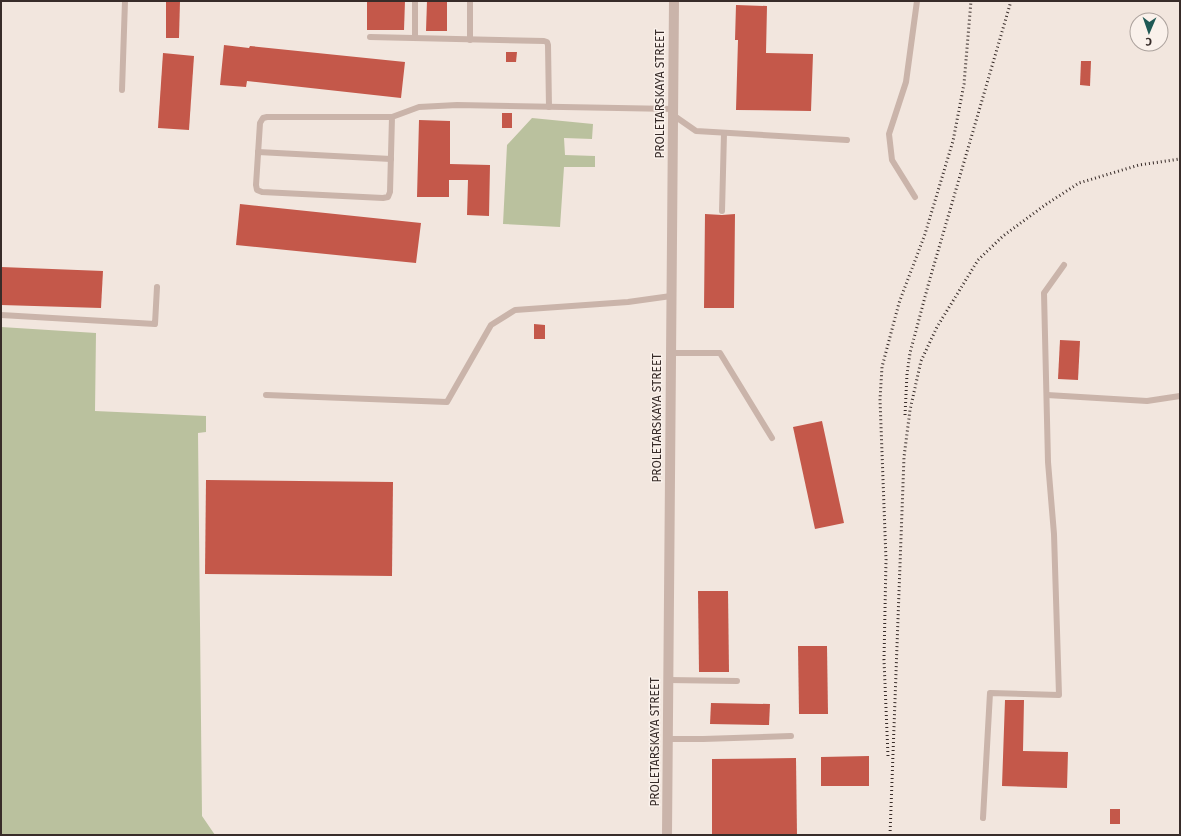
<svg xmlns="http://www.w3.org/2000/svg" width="1181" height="836" font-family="'Fira Sans',sans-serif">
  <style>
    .green { fill: #bac19e }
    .building { fill: #c4584a }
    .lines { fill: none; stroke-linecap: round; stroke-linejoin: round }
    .service { stroke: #cab4aa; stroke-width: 6 }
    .minor { stroke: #cab4aa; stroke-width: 10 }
    .rail { stroke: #382c29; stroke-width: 3; stroke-dasharray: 1 3; stroke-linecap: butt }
    .labels { text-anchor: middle; stroke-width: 3; stroke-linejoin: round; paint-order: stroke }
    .street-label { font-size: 12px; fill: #382c29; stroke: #faf1eb }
  </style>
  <rect width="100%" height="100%" fill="#f2e6de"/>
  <g class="green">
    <path d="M532 118 593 124 592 139 564 138 565 155 595 156V167H564L560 227 503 224 507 145Z"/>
    <path d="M1 327 96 333 95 411 206 416V432L198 433 202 816 215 835H1Z"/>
  </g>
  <g class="building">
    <path d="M166 1H180L179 38H166Z"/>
    <path d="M367 1H405L404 30H367Z"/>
    <path d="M427 1H447V31H426Z"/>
    <path d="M736 5 767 6 766 53 813 54 811 111 736 110 738 40H735Z"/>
    <path d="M224 45 249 48 250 46 405 62 401 98 247 81 246 87 220 85Z"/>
    <path d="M506 52H517L516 62H506Z"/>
    <path d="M163 53 194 56 189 130 158 128Z"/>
    <path d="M1081 61H1091L1090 86 1080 85Z"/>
    <rect x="502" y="113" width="10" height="15"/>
    <path d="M419 120 450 121V164L490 165 489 216 467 215 468 180H449V197H417Z"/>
    <path d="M240 204 421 223 416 263 236 245Z"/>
    <path d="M705 214 722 215 735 214 734 308H704Z"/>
    <path d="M1 267 103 271 101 308 1 305Z"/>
    <path d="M534 324 545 325V339H534Z"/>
    <path d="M1060 340 1080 341 1078 380 1058 379Z"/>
    <path d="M822 421 844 523 815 529 793 427Z"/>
    <path d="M206 480 393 482 392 576 205 574Z"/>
    <path d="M698 591H728L729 672H699Z"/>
    <path d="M798 646H827L828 714H799Z"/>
    <path d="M1005 700H1024L1023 751 1068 752 1067 788 1002 786Z"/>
    <path d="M711 703 770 704 769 725 710 724Z"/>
    <path d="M869 756V786H821V757Z"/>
    <path d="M796 758 797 835H712V759Z"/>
    <rect x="1110" y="809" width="10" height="15"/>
  </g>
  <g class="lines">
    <g class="service">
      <path d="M370 37 544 41 547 42 548 45 549 107"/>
      <path d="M415 38V1"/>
      <path d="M470 40V1"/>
      <path d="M122 90 125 1"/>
      <path d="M673 115 696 131 847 140"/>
      <path d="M392 117 390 192 388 197 383 198 262 192 257 190 256 185 260 123 263 118 267 117H392L419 107 457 105 673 109"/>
      <path d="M258 152 391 159"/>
      <path d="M915 197 892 160 889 134 906 82 917 1"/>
      <path d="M722 211 724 133"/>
      <path d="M1 315 155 324 157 287"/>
      <path d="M671 353H720L772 438"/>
      <path d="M266 395 447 402 491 325 515 310 628 302 671 296"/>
      <path d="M1047 395 1147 401 1180 396"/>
      <path d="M668 680 737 681"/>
      <path d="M668 739H703L791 736"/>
      <path d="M983 818 990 693 1059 695 1054 534 1048 462 1044 293 1064 265"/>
    </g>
    <path class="minor" d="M667 835 674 1"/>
    <g class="rail">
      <path d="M905 415 907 374 910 353 929 282 1011 1"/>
      <path d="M888 756 884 660 886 560 880 399 882 367 899 303 925 234 953 141 964 84 971 1"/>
      <path d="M890 835 904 457 910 410 921 361 937 327 978 260 1003 236 1045 205 1079 183 1139 165 1180 159"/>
    </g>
  </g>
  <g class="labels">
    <g class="street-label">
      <text transform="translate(660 94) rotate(-90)" y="4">PROLETARSKAYA STREET</text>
      <text transform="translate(657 418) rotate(-90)" y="4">PROLETARSKAYA STREET</text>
      <text transform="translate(655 742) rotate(-90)" y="4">PROLETARSKAYA STREET</text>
    </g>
  </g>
  <rect width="1181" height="836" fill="none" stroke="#382c29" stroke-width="4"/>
  <g transform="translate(1149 32) rotate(182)"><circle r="19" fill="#faf1eb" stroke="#aca29d"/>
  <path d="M0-3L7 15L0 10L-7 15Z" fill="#1f5955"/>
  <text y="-6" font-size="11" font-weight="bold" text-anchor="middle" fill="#382c29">С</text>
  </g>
</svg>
